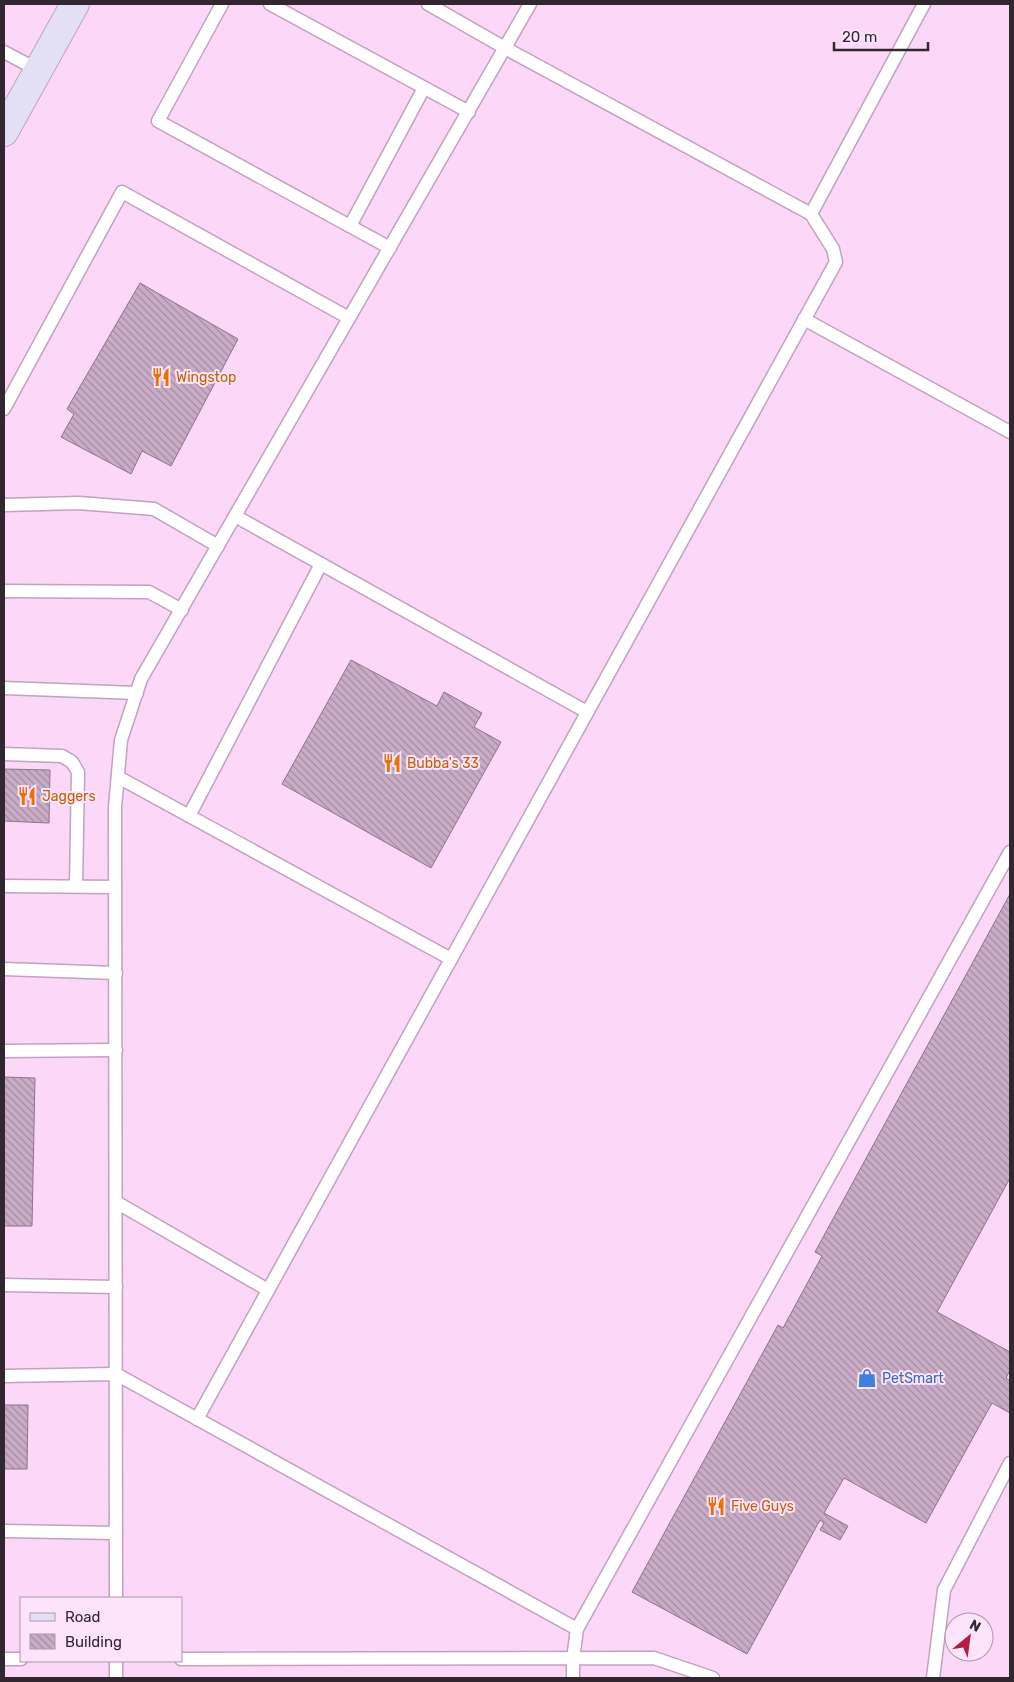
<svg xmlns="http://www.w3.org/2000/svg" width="1014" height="1682" font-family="Rubik,sans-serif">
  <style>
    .built { fill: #fcd7f7; fill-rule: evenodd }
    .building { fill: url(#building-back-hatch); stroke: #8e738b }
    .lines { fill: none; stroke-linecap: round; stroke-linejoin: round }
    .lane-casing { stroke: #c0a3bd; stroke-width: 15 }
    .secondary-casing { stroke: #c0a3bd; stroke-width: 30 }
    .lane { stroke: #fff; stroke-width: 12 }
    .secondary { stroke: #e3e0f6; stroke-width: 28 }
    .labels { text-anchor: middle; stroke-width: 4; stroke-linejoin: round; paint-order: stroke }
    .food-label { font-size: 14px; fill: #c56008; stroke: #fde4fa; text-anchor: start }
    .shop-label { font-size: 14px; fill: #366cbe; stroke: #fde4fa; text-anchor: start }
  </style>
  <defs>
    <pattern id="building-back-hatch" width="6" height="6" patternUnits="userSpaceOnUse" patternTransform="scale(1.25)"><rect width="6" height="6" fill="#c9acc6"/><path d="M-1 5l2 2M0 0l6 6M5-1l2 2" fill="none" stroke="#a48ca1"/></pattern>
  </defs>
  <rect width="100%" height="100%" fill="#fde4fa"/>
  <path class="built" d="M4 4H1010V1678H4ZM21 1598H181V1661H21ZM954 1622H984V1652H954Z"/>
  <g class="building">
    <path d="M140 283 238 339 171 466 142 451 131 474 61 437 74 414 67 409Z"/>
    <path d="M351 660 437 706 444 692 482 713 474 727 501 742 431 868 282 784Z"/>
    <path d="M4 769 50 770 49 823 4 821Z"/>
    <path d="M1010 894V1178L937 1312 1010 1352V1370L1006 1378 1010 1381V1413L992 1403 926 1523 844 1478 824 1513 848 1526 840 1540 820 1530 824 1523 820 1520 747 1654 632 1592 778 1325 783 1328 822 1256 815 1252Z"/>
    <path d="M4 1077 35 1078 32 1226H4Z"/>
    <path d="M4 1405H28L27 1469H4Z"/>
  </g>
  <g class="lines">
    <g class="lane-casing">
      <g id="lane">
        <path d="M222 4 158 121 390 248"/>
        <path d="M270 4 469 112"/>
        <path d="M4 52 38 70"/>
        <path d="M811 214 924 4"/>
        <path d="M350 226 424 88"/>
        <path d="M804 319 1010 432"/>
        <path d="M4 409 122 192 349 318"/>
        <path d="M4 505 79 503 154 509 218 546"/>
        <path d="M235 516 587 712"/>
        <path d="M4 591 149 592 182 610"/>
        <path d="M4 688 137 693"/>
        <path d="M4 754 62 756 72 762 78 772 76 886"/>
        <path d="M118 777 451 959"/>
        <path d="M189 816 321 564"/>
        <path d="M4 886 115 887"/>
        <path d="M4 969 116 973"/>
        <path d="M4 1051 116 1050"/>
        <path d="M116 1202 268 1290"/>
        <path d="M4 1285 116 1287"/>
        <path d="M4 1376 116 1374 577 1629 1010 852"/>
        <path d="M197 1419 836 262 833 249 811 214 505 48 428 4"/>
        <path d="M4 1531 116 1533"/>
        <path d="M116 1598 115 807 121 740 141 679 530 4"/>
        <path d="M4 1659H21"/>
        <path d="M181 1659 654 1658 713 1678"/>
        <path d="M116 1678V1661"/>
        <path d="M573 1678V1659L577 1629"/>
        <path d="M933 1678 944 1590 1010 1463"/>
      </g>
    </g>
    <g class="secondary-casing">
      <path id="secondary" d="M4 132 75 4"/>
    </g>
    <use href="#lane" class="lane"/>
    <use href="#secondary" class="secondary"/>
  </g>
  <defs>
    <g id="restaurant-bare" transform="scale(1.5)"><path d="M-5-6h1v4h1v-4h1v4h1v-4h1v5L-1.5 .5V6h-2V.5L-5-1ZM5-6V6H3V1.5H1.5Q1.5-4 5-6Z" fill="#e8710a" stroke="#fde4fa" stroke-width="2.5" paint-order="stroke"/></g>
    <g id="shop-bare" transform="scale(1.5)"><path d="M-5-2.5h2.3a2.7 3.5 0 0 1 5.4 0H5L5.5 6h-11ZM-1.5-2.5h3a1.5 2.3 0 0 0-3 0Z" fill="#3f7fe0" stroke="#fde4fa" stroke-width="2.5" paint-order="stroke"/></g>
  </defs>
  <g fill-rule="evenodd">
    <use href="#restaurant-bare" x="161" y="377"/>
    <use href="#restaurant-bare" x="392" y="763"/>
    <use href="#restaurant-bare" x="27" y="796"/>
    <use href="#shop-bare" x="867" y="1378"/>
    <use href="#restaurant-bare" x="716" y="1506"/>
  </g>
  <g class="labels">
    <g class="food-label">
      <text x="176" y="382">Wingstop</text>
      <text x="407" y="768">Bubba's 33</text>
      <text x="42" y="801">Jaggers</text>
      <text x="731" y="1511">Five Guys</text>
    </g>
    <g class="shop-label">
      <text x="882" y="1383">PetSmart</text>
    </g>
  </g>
  <rect width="1014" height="1682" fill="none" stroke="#322631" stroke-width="10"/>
  <rect x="20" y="1597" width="162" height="65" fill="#fde4fa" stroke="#ac98aa"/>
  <rect x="30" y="1613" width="25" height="8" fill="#e3e0f6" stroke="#ac98aa"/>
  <text x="65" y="1622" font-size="15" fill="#322631">Road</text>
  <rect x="30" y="1634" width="25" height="15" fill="url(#building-back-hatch)" stroke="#ac98aa"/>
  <text x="65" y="1647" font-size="15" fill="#322631">Building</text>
  <g transform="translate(969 1637) rotate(29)"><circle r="24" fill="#fde4fa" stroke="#ac98aa"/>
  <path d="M0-4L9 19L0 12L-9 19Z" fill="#b11e3f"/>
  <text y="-8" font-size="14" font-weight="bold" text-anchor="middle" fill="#322631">N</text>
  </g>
  <path d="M834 42v8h94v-8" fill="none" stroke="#322631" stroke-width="2.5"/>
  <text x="842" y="42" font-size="15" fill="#322631" stroke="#fde4fa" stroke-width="4" paint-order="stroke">20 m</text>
</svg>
